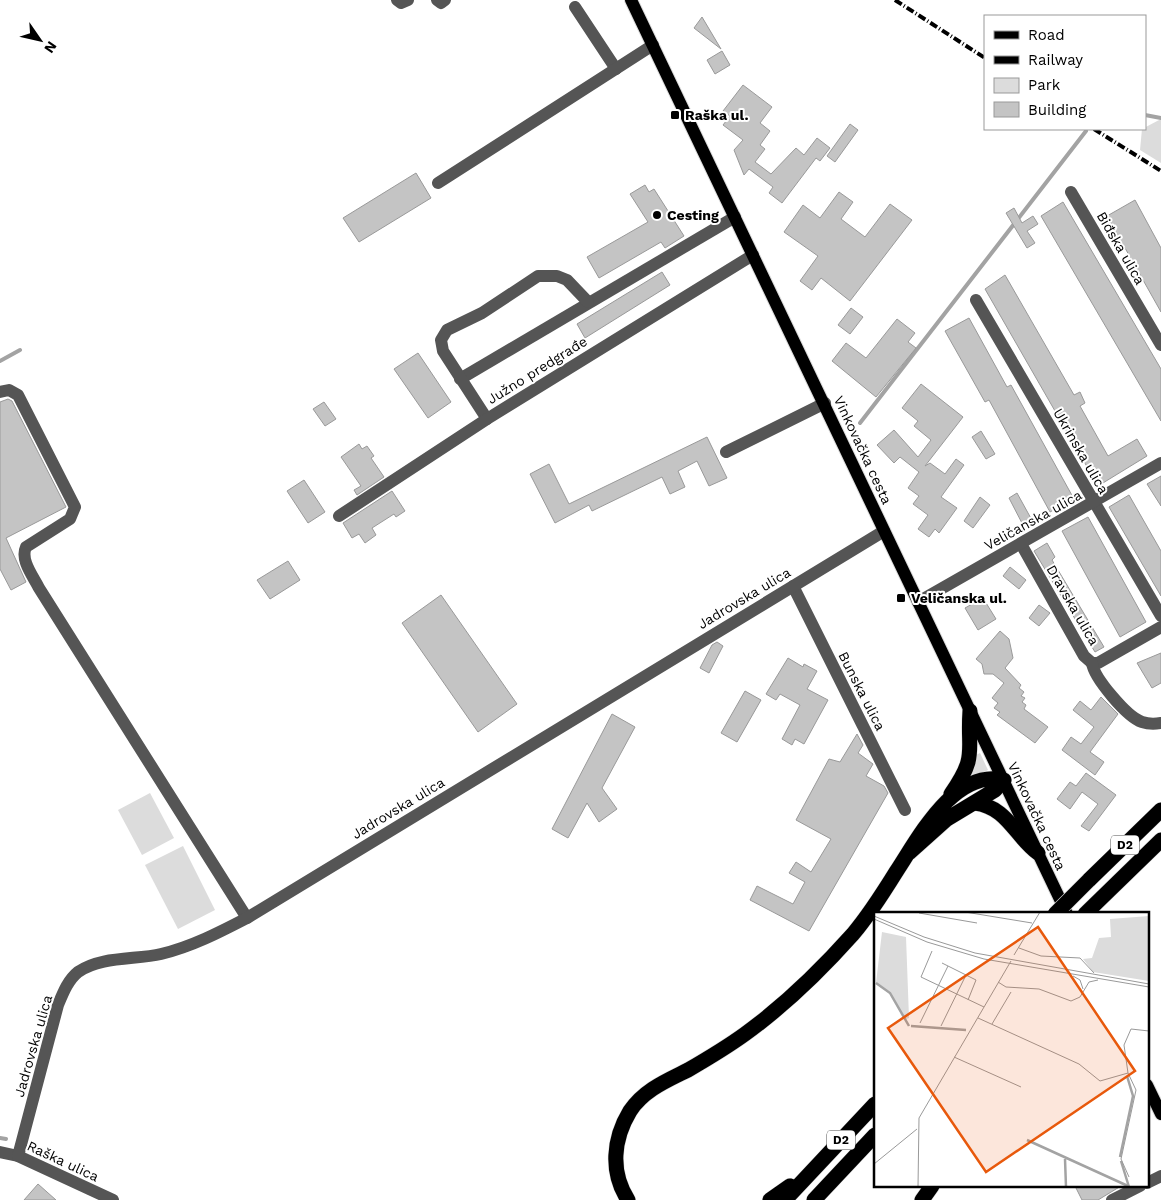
<svg xmlns="http://www.w3.org/2000/svg" width="1161" height="1200" font-family="'Work Sans',sans-serif">
  <style>
    .green { fill: #dcdcdc }
    .lines { fill: none; stroke-linecap: round; stroke-linejoin: round }
    .stream { stroke: #a3a3a3; stroke-width: 4 }
    .building { fill: #c4c4c4; stroke: #999 }
    .major-casing { stroke: #dbdbdb; stroke-width: 14 }
    .highway-casing { stroke: #dbdbdb; stroke-width: 16 }
    .minor { stroke: #555; stroke-width: 12 }
    .major { stroke: #000; stroke-width: 12 }
    .highway { stroke: #000; stroke-width: 15 }
    .rail { stroke: #000; stroke-width: 4; stroke-dasharray: 8 2.5 1 2.5; stroke-linecap: butt }
    .highway-bridge-casing { stroke: #dbdbdb; stroke-width: 16; stroke-linecap: butt }
    .highway-bridge { stroke: #000; stroke-width: 15 }
    .poi-dot { fill: #000; stroke: #fff; stroke-width: 2 }
    .labels { text-anchor: middle; stroke-width: 4; stroke-linejoin: round; paint-order: stroke }
    .shield { fill: #fff; stroke: #4c4c4c; stroke-width: 1 }
    .shield-label { font-size: 12px; font-weight: bold; fill: #000 }
    .poi-label { font-size: 14px; font-weight: bold; fill: #000; stroke: #fff; text-anchor: start }
    .street-label { font-size: 14px; fill: #000; stroke: #fff }
    .inset-river { fill: none; stroke: #a3a3a3; stroke-width: 2.5 }
    .inset-road { fill: none; stroke: #999; stroke-width: 1 }
    .view { fill: #e8590c; fill-opacity: 0.15; stroke: #e8590c; stroke-width: 2.5 }
    .inset-edge { fill: none; stroke: #000; stroke-width: 2.5 }
  </style>
  <rect width="100%" height="100%" fill="#fff"/>
  <g class="green">
    <path d="M1161 119V163L1140 150 1142 129Z"/>
    <path d="M980 753 988 770 970 780 976 755Z"/>
    <path d="M150 793 174 838 142 855 118 810Z"/>
    <path d="M183 846 215 910 178 929 145 865Z"/>
  </g>
  <g class="lines">
    <g class="stream">
      <path d="M1145 115 1161 118"/>
      <path d="M0 361 20 350"/>
      <path d="M860 423 1086 131"/>
      <path d="M0 1138 6 1139"/>
    </g>
  </g>
  <g class="building">
    <path d="M702 17 721 49 694 28Z"/>
    <path d="M722 51 730 65 715 74 707 60Z"/>
    <path d="M743 85 772 107 760 123 770 131 760 145 765 149 755 162 771 174 796 148 804 155 817 138 830 148 820 161 816 158 782 203 769 193 773 187 749 169 744 175 734 150 743 140 723 125 730 116 723 111Z"/>
    <path d="M850 124 858 130 835 162 827 156Z"/>
    <path d="M416 173 431 198 359 242 343 218Z"/>
    <path d="M645 185 649 192 654 189 684 236 665 248 661 242 599 278 587 257 648 222 630 194Z"/>
    <path d="M839 192 853 202 841 219 865 237 890 204 912 220 850 301 821 278 812 290 800 281 818 256 784 232 803 205 820 218Z"/>
    <path d="M1135 200 1161 248V312L1107 216Z"/>
    <path d="M1063 202 1161 369V421L1041 216Z"/>
    <path d="M1014 208 1022 223 1033 216 1038 224 1027 231 1035 243 1027 248 1006 213Z"/>
    <path d="M662 272 670 285 585 338 577 324Z"/>
    <path d="M1005 275 1074 395 1080 392 1085 403 1080 406 1108 456 1137 439 1147 456 1098 486 985 289Z"/>
    <path d="M851 308 863 317 850 334 838 325Z"/>
    <path d="M969 318 1007 387 1011 385 1074 499 1050 512 989 400 985 402 945 331Z"/>
    <path d="M897 319 915 333 908 342 916 348 876 397 832 361 846 343 866 358Z"/>
    <path d="M418 353 451 402 428 418 394 369Z"/>
    <path d="M921 384 963 417 925 466 930 463 945 474 956 459 964 465 941 497 957 508 939 533 935 529 929 537 918 529 928 515 913 504 919 496 908 488 919 472 900 457 894 463 877 445 894 430 918 457 931 440 914 426 918 421 902 408Z"/>
    <path d="M8 399 12 401 66 507 6 538 26 582 11 590 0 569V402Z"/>
    <path d="M324 402 336 419 325 426 313 409Z"/>
    <path d="M981 431 995 454 986 459 972 437Z"/>
    <path d="M707 437 727 478 709 486 697 461 678 471 685 487 670 494 662 477 592 511 589 505 555 523 530 474 549 464 569 504Z"/>
    <path d="M359 444 362 449 367 446 374 456 371 458 384 477 357 495 354 490 361 486 341 457Z"/>
    <path d="M1161 476V506L1147 484Z"/>
    <path d="M304 480 325 512 308 523 287 491Z"/>
    <path d="M392 491 405 511 396 517 394 514 372 528 376 535 365 543 359 534 352 538 343 523Z"/>
    <path d="M1017 493 1033 522 1024 527 1009 498Z"/>
    <path d="M1129 495 1161 551V596L1109 507Z"/>
    <path d="M980 497 990 505 973 528 964 521Z"/>
    <path d="M1088 517 1146 622 1120 637 1062 531Z"/>
    <path d="M1047 543 1055 557 1052 560 1104 647 1095 652 1034 551Z"/>
    <path d="M288 561 300 580 270 599 257 580Z"/>
    <path d="M1010 567 1026 580 1019 589 1003 576Z"/>
    <path d="M441 595 517 704 478 732 402 623Z"/>
    <path d="M983 598 996 619 978 630 965 608Z"/>
    <path d="M1039 605 1050 613 1039 626 1029 618Z"/>
    <path d="M1000 631 1009 639 1013 658 1005 668 1021 685 1019 688 1024 692 1021 696 1025 698 1022 702 1026 705 1024 709 1048 727 1035 743 997 715 1000 712 994 708 998 703 992 698 1004 683 993 674H984L982 664 976 659Z"/>
    <path d="M717 642 723 646 709 673 700 668 712 645Z"/>
    <path d="M1161 653V683L1152 688 1137 663Z"/>
    <path d="M788 658 803 667 804 664 817 671 807 689 828 700 804 744 795 739 792 745 782 739 800 705 780 694 776 700 766 694Z"/>
    <path d="M745 691 761 700 737 742 721 733Z"/>
    <path d="M1101 697 1118 714 1090 752 1104 762 1095 775 1062 750 1071 737 1081 744 1094 727 1073 710 1080 701 1091 710Z"/>
    <path d="M612 714 635 727 602 788 617 809 599 822 587 803 568 838 552 829Z"/>
    <path d="M857 734 863 745 858 753 873 764 866 776 884 786 888 793 809 931 750 900 757 886 793 904 805 882 789 873 796 862 811 872 831 839 796 820 829 759 840 762Z"/>
    <path d="M1086 773 1116 795 1089 831 1081 826 1098 804 1082 792 1070 809 1057 799 1070 782 1076 786Z"/>
    <path d="M38 1184 56 1200H24Z"/>
    <path d="M1075 1186H1121L1098 1200H1082Z"/>
  </g>
  <g class="lines">
    <g class="major-casing">
      <g id="major">
        <path d="M631 0 1067 914"/>
        <path d="M1147 1085 1161 1114"/>
      </g>
    </g>
    <g class="highway-casing">
      <g id="highway">
        <path d="M951 794C978 755 967 753 970 711"/>
        <path d="M975 803C1007 807 1015 836 1038 853"/>
        <path d="M1089 880 1161 810"/>
        <path d="M1085 914 1161 840"/>
        <path d="M628 1200C610 1172 613 1139 630 1111 644 1090 666 1081 688 1070 707 1059 727 1047 745 1034 785 1005 820 971 853 934 869 915 883 893 896 872 918 839 954 768 1004 780L995 790 947 819 909 853"/>
        <path d="M770 1200 790 1186"/>
        <path d="M785 1200 875 1104"/>
        <path d="M814 1200 875 1135"/>
        <path d="M922 1200 932 1186"/>
      </g>
    </g>
    <g class="minor">
      <path d="M397 0 401 3 408 0"/>
      <path d="M437 0 441 3 445 0"/>
      <path d="M575 7 616 69"/>
      <path d="M438 183 653 45"/>
      <path d="M1071 192 1161 345"/>
      <path d="M976 300 1161 616"/>
      <path d="M460 379 735 217"/>
      <path d="M0 392 9 390 18 395 75 507 70 519 26 547C20 560 33 576 39 588L247 918"/>
      <path d="M487 419 443 351 441 340 447 330 482 313 538 276H557L567 280 588 302"/>
      <path d="M726 452 825 403"/>
      <path d="M339 516 487 419 753 255"/>
      <path d="M1021 544 1084 656 1092 663H1098L1161 627"/>
      <path d="M793 586 905 810"/>
      <path d="M918 602 1161 463"/>
      <path d="M1092 663C1094 678 1127 717 1142 722 1148 724 1155 724 1161 723"/>
      <path d="M0 1152 18 1156 113 1200"/>
      <path d="M18 1156 58 1005C63 993 68 980 78 972 101 956 136 960 161 954 191 947 220 932 247 918L884 531"/>
      <path d="M1147 1183 1161 1176"/>
      <path d="M1112 1200 1140 1186"/>
    </g>
    <use href="#major" class="major"/>
    <use href="#highway" class="highway"/>
    <g class="rail">
      <path d="M895 0 985 58"/>
      <path d="M1094 129 1161 171"/>
    </g>
    <g class="highway-bridge-casing">
      <path id="highway-bridge" d="M1055 914 1089 880"/>
    </g>
    <use href="#highway-bridge" class="highway-bridge"/>
  </g>
  <g class="poi-dot">
    <rect x="670" y="110" width="10" height="10" rx="2.5"/>
    <circle cx="657" cy="215" r="5"/>
    <rect x="896" y="593" width="10" height="10" rx="2.5"/>
  </g>
  <g class="labels">
    <g class="shield">
      <rect x="1111" y="835.5" width="28" height="19" rx="4"/>
      <rect x="827" y="1130.5" width="28" height="19" rx="4"/>
    </g>
    <g class="shield-label">
      <text x="1125" y="849">D2</text>
      <text x="841" y="1144">D2</text>
    </g>
    <g class="poi-label">
      <text x="685" y="120">Raška ul.</text>
      <text x="667" y="220">Cesting</text>
      <text x="911" y="603">Veličanska ul.</text>
    </g>
    <g class="street-label">
      <text transform="translate(1121 248) rotate(60)" y="5">Biđska ulica</text>
      <text transform="translate(537 370) rotate(-32)" y="5">Južno predgrađe</text>
      <text transform="translate(863 450) rotate(65)" y="5">Vinkovačka cesta</text>
      <text transform="translate(1081 451) rotate(60)" y="5">Ukrinska ulica</text>
      <text transform="translate(1033 520) rotate(-29)" y="5">Veličanska ulica</text>
      <text transform="translate(744 598) rotate(-31)" y="5">Jadrovska ulica</text>
      <text transform="translate(1073 605) rotate(60)" y="5">Dravska ulica</text>
      <text transform="translate(862 691) rotate(63)" y="5">Bunska ulica</text>
      <text transform="translate(398 808) rotate(-31)" y="5">Jadrovska ulica</text>
      <text transform="translate(1037 816) rotate(65)" y="5">Vinkovačka cesta</text>
      <text transform="translate(33 1046) rotate(-74)" y="5">Jadrovska ulica</text>
      <text transform="translate(63 1161) rotate(25)" y="5">Raška ulica</text>
    </g>
  </g>
  <g transform="translate(874 912)">
    <rect width="275" height="275" fill="#fff"/>
    <path d="M275 4V69L219 60 209 47 218 46 225 26 237 25 236 7ZM8 20 32 25 35 106 32 107 16 81 2 71Z" fill="#dcdcdc"/>
    <path class="inset-river" d="M2 71 16 81 35 114M37 114 92 118M153 228 254 274M246 245 259 184 253 164M191 247 192 275M247 249 255 275"/>
    <path class="inset-road" d="M91 0 158 11M45 1 103 11M0 4 50 25 101 41 275 72M0 7 53 30 110 47 275 75M145 36 167 44 206 46 220 61M58 39 47 65 110 95M140 43 166 0M68 51 102 68 94 88M199 64 206 68 209 77M124 70 132 75 165 77 197 89 206 85 215 70 224 68M104 106 205 152 226 169 254 161M46 111 74 54M118 112 137 80M67 114 92 63M80 145 147 175M0 252 43 217M255 265 247 247 262 178 254 161 250 133 257 117 275 119M44 275 45 206 137 49"/>
    <path class="view" d="M164 15 261 159 112 260 14 116Z"/>
    <rect width="275" height="275" class="inset-edge"/>
  </g>
  <rect x="984" y="15" width="162" height="115" fill="#ffffff" stroke="#999999"/>
  <rect x="994" y="31" width="25" height="8" fill="#000000" stroke="#999999"/>
  <text x="1028" y="40" font-size="15" fill="#000000">Road</text>
  <rect x="994" y="56" width="25" height="8" fill="#000000" stroke="#999999"/>
  <text x="1028" y="65" font-size="15" fill="#000000">Railway</text>
  <rect x="994" y="78" width="25" height="15" fill="#dcdcdc" stroke="#999999"/>
  <text x="1028" y="90" font-size="15" fill="#000000">Park</text>
  <rect x="994" y="102" width="25" height="15" fill="#c4c4c4" stroke="#999999"/>
  <text x="1028" y="115" font-size="15" fill="#000000">Building</text>
  <g transform="translate(40 40) rotate(124)" stroke="#ffffff" stroke-width="4" paint-order="stroke">
  <path d="M0-4L9 19L0 12L-9 19Z" fill="#000000"/>
  <text y="-8" font-size="14" font-weight="bold" text-anchor="middle" fill="#000000">N</text>
  </g>
</svg>
